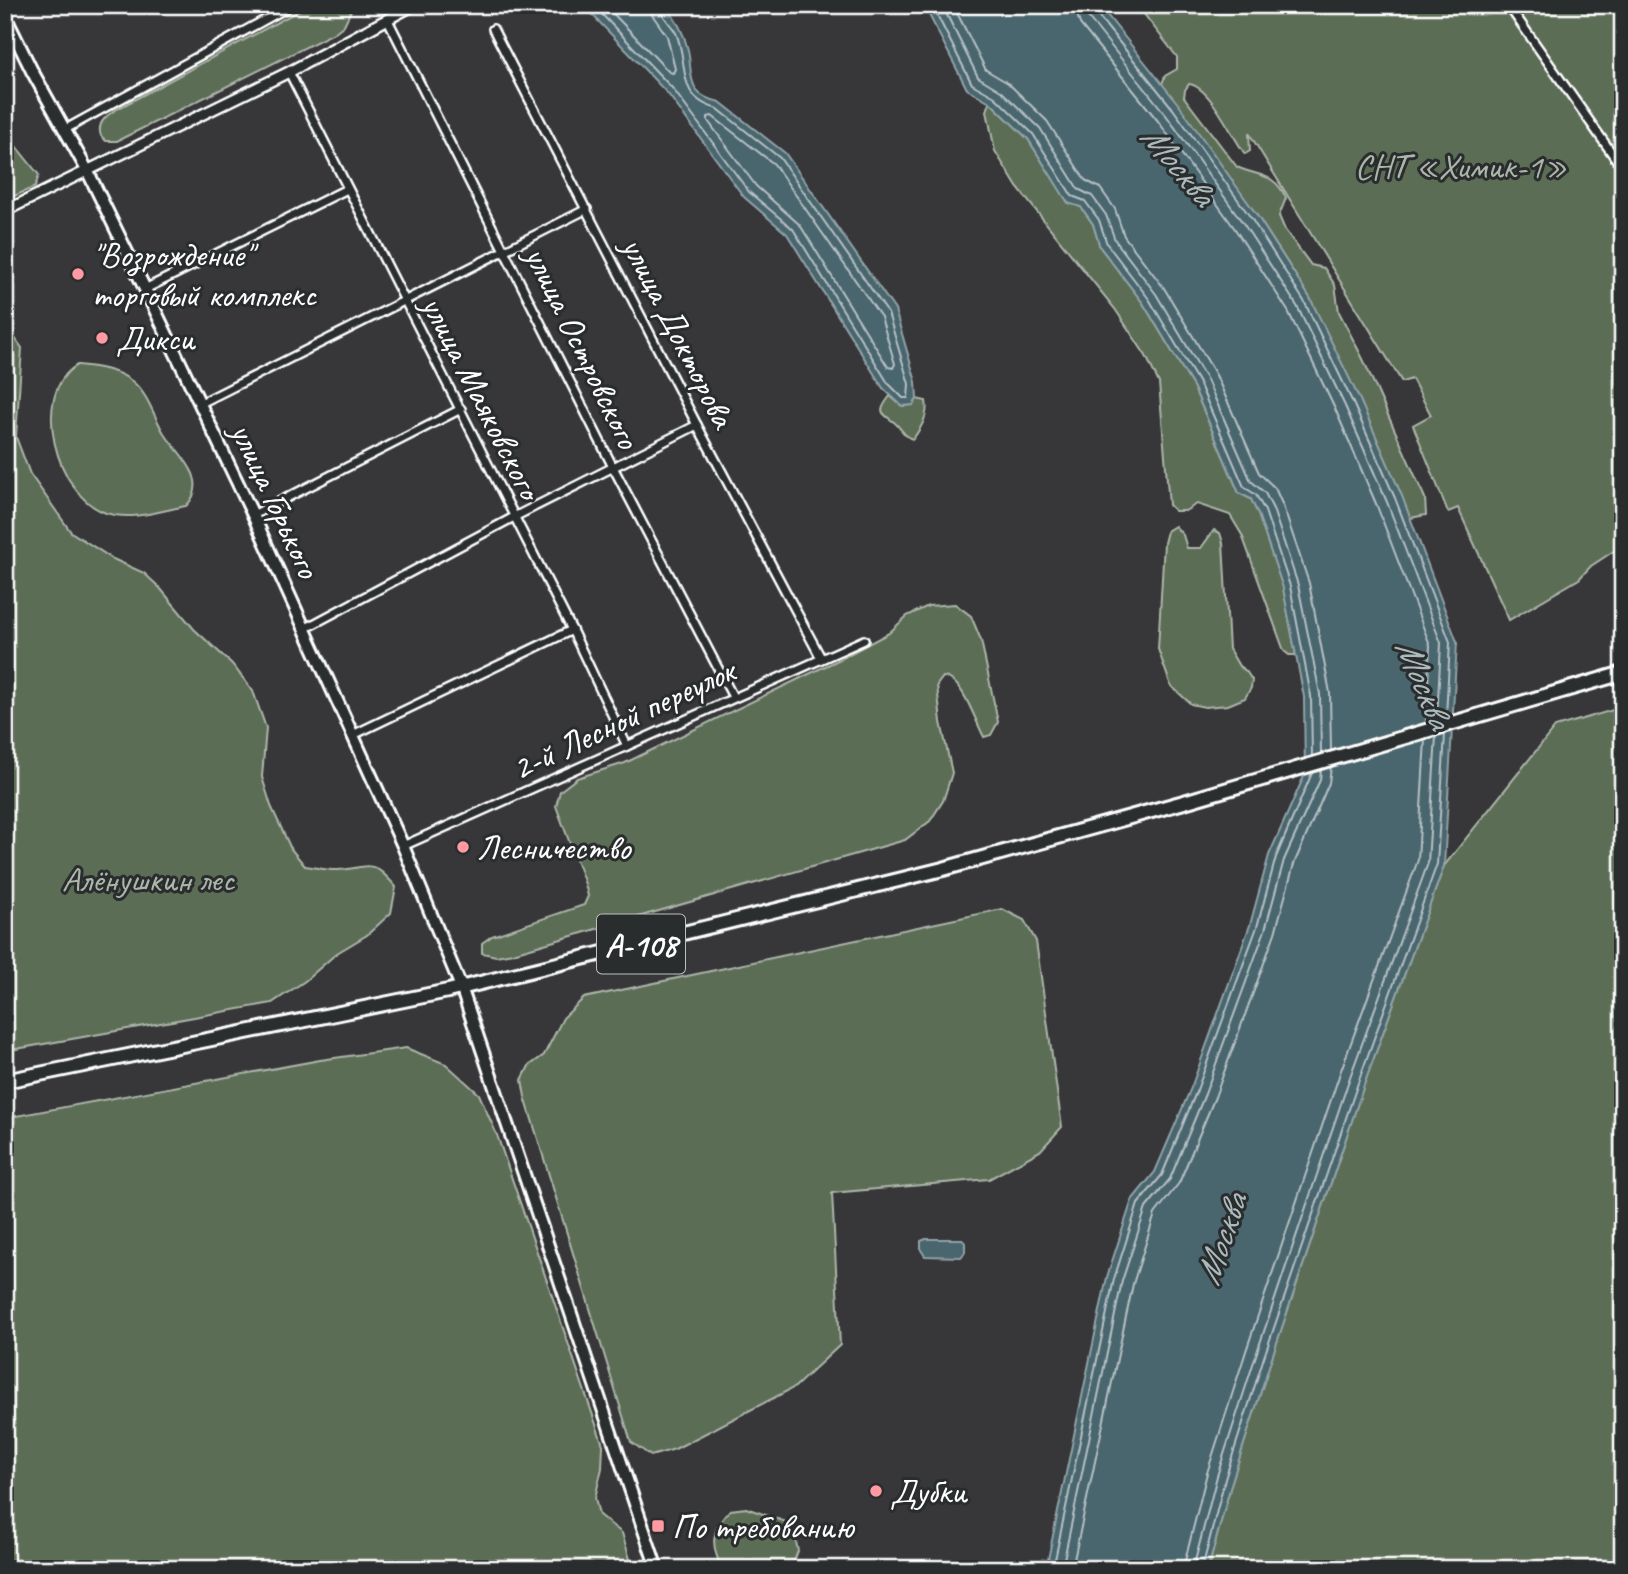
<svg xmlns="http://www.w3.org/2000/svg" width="1628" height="1574" font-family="Caveat,sans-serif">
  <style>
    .green { fill: #5b6d56; stroke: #adb6aa; stroke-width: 2 }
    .water { fill: #48656d; stroke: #91a3a7; stroke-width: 2 }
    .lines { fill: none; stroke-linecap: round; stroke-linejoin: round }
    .shore { stroke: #b6c1c5; stroke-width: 2 }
    .minor-casing { stroke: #fff; stroke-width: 12 }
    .tertiary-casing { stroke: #fff; stroke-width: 14 }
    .secondary-casing { stroke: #fff; stroke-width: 16 }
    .trunk-casing { stroke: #fff; stroke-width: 18 }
    .minor { stroke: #2a2d2e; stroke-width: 7 }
    .tertiary { stroke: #2a2d2e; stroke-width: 9 }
    .secondary { stroke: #2a2d2e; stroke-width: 10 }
    .trunk { stroke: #2a2d2e; stroke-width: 12 }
    .poi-dot { fill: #ff9aa2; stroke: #2a2d2e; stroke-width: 2.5 }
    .labels { text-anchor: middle; stroke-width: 6; stroke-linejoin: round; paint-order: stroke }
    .shield { fill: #2a2d2e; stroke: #bfc0c0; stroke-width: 2 }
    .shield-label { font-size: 33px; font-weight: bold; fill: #fff }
    .park-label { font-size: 35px; fill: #adb6aa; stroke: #2a2d2e }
    .poi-label { font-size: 35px; fill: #fff; stroke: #2a2d2e; text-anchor: start }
    .street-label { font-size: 35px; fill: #fff; stroke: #2a2d2e }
    .water-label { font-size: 37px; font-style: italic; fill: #adbabd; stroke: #2a2d2e }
  </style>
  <rect width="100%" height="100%" fill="#373639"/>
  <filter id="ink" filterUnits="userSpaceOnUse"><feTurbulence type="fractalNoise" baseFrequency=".0143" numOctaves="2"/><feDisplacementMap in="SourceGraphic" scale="14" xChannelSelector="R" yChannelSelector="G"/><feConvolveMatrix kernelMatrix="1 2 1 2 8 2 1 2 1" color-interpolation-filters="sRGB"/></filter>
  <g filter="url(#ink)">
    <g class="green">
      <path d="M309 5 353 6 344 25 334 33 117 141H106L101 136C96 123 107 115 117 109Z"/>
      <path d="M1137 5H1619L1623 8V545L1591 566 1579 579 1509 620 1458 508 1448 512 1413 425 1431 415 1412 379 1402 382 1249 133 1250 151 1245 154C1232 137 1210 86 1189 84L1185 90 1184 97 1237 167C1259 177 1274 172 1286 198L1279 216 1285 230 1311 265 1324 268 1335 285 1339 312 1363 359 1425 498 1426 515 1410 518 1310 298 1256 214 1162 84 1165 76 1177 69V57Z"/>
      <path d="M990 102 1028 139 1068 202 1081 207 1093 224 1100 247 1143 303 1194 388 1239 493 1251 499 1258 514 1283 587 1296 655H1289L1284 651 1242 535 1230 515 1197 504 1185 511H1175L1169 505 1159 383 1146 356 1115 309 1017 187 995 151 987 111Z"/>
      <path d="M11 140 39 175 35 187 5 200V143Z"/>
      <path d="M5 324 22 348 16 437 30 474 71 532 113 559 144 573 160 588 194 629 232 664 253 691 266 728 262 777 271 806 291 849 305 866C316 867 328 871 338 870 372 867 371 858 396 887L391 913 367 935 337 953 305 981 272 1003 5 1051Z"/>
      <path d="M77 365C96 367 117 369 133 382 148 394 154 417 164 433 178 454 212 480 186 506 160 511 132 521 106 513 56 496 29 394 77 365Z"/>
      <path d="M890 396 902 406 913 405 917 399 926 401C929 415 921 428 913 439 904 437 902 429 895 423 881 412 877 413 890 396Z"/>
      <path d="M1175 526 1183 535 1187 548H1201L1214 530 1220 533 1223 543 1229 649 1239 666 1246 671 1252 680 1251 688 1245 698 1228 705 1205 707 1191 704 1171 686 1158 649 1164 543 1167 531Z"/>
      <path d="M955 604 971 616 981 640 998 722 991 735 984 737C975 721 962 677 943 677L937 685 941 722 952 773 943 801 930 821 905 840 513 953 496 956 482 953V943L492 936 584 905 588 896 585 884 556 806 560 791 577 778 625 763 840 659 889 633 907 616 928 606Z"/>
      <path d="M1623 707V1569H1208L1232 1481 1271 1360 1365 1082 1444 866 1555 727Z"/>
      <path d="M1002 909 1024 920 1036 941 1062 1127 1040 1151 989 1179 832 1193 840 1345 795 1387 675 1449 651 1456 631 1442 525 1097 522 1080 529 1066 544 1055 563 1018 584 998Z"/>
      <path d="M406 1048 446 1064 479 1094 497 1135 603 1445 602 1468 595 1498 599 1515 622 1533 633 1569H5V1118L320 1060Z"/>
      <path d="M746 1508 792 1524 798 1551 791 1569H722C710 1544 711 1530 730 1510Z"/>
    </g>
    <g class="water">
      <path d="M583 5H664C676 18 684 32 688 50 691 63 689 83 699 93 705 99 713 100 720 102L785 153 895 310 916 382 917 399 913 405 902 406 883 388 787 234 744 197 668 94Z"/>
      <path d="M924 5H1099L1179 105 1256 214 1310 298 1360 400 1402 496 1457 642 1444 866 1365 1082 1271 1360 1232 1481 1208 1569H1046L1107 1277 1132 1200 1155 1172 1191 1088 1250 925 1269 855 1305 774 1304 697 1283 588 1258 514 1251 499 1239 493 1194 388 1143 303 1100 247 1093 224 1081 207 1068 203 1028 139 990 102 967 89Z"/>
      <path d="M926 1239H962L965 1243V1252L961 1257 925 1256 921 1250V1241Z"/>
    </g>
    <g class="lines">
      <g class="shore">
        <path d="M593 5 673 89 749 192 793 229 888 383 903 398H908L909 384 888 313 780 158 718 109C674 97 690 66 676 33 671 23 660 16 659 5"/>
        <path d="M605 5 669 72 673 73 675 69 667 36 653 16 650 5"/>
        <path d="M932 5 972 84 995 97 1033 134 1072 196 1085 201 1099 220 1107 244 1149 299 1200 385 1244 487 1256 495 1265 511 1290 586 1311 696 1312 756"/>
        <path d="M942 5 978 77 1001 91 1040 128 1078 189 1092 196 1106 215 1115 240 1156 294 1207 380 1251 481 1265 493 1273 509 1298 585 1320 694 1321 754"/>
        <path d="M953 5 986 70 1008 83 1047 121 1085 180 1100 188 1115 209 1124 236 1164 288 1216 375 1259 473 1275 488 1283 506 1309 583 1330 693 1331 751"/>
        <path d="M1074 5 1080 24 1158 121 1235 229 1288 311 1336 411 1377 506 1430 645 1426 723"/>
        <path d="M1085 5 1088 17 1166 115 1243 223 1297 306 1345 406 1387 502 1441 643 1437 719"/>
        <path d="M1094 5 1095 12 1173 109 1251 218 1304 301 1353 403 1395 498 1450 642 1446 717"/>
        <path d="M712 116 774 164 881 317 895 364 893 368 888 367 800 225 756 186 708 121V117Z"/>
        <path d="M1053 1569 1114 1279 1138 1204 1162 1175 1197 1090 1257 927 1276 857 1312 773"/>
        <path d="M1062 1569 1122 1281 1146 1208 1170 1179 1205 1094 1265 930 1284 860 1320 780 1321 770"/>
        <path d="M1072 1569 1133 1284 1155 1214 1179 1183 1215 1097 1275 933 1294 864 1329 783 1331 767"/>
        <path d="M1183 1569 1207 1473 1246 1351 1340 1073 1418 860 1425 739"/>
        <path d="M1193 1569 1217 1476 1256 1355 1350 1077 1428 863 1436 736"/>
        <path d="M1202 1569 1225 1479 1264 1357 1359 1080 1437 864 1445 734"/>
      </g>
      <g class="minor-casing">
        <g id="minor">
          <path d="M1508 5 1623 169"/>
          <path d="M388 20 613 467 733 697"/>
          <path d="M493 29 697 425 821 658"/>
          <path d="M289 72 572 630 627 746"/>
          <path d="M64 130 292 5"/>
          <path d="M145 289 347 189"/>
          <path d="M199 404 587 209"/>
          <path d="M253 515 461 409"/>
          <path d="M304 629 514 517 697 425"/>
          <path d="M353 735 572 630"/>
          <path d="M403 846 864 640"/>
        </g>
      </g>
      <g class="tertiary-casing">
        <path id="tertiary" d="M5 211 289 72 414 5"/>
      </g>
      <g class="secondary-casing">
        <path id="secondary" d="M5 16 32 71 87 170 145 289 253 515 403 846 461 987 657 1569"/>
      </g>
      <g class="trunk-casing">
        <path id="trunk" d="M5 1081 448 991 943 869 1184 802 1623 673"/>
      </g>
      <use href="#minor" class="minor"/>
      <use href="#tertiary" class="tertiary"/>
      <use href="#secondary" class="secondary"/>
      <use href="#trunk" class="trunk"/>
    </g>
  </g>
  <g class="poi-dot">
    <circle cx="78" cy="274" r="7"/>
    <circle cx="102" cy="338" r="7"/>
    <circle cx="463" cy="847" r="7"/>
    <circle cx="876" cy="1491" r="7"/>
    <rect x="651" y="1519" width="14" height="14" rx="3.5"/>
  </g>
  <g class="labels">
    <rect class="shield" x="597" y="914.5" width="88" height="59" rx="5"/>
    <g class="shield-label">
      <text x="641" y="956">А-108</text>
    </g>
    <g class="park-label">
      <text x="1461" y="178">СНТ «Химик-1»</text>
      <text x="148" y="891">Алёнушкин лес</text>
    </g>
    <g class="poi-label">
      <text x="92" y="266">"Возрождение"<tspan x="92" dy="40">торговый комплекс</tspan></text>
      <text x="116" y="350">Дикси</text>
      <text x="477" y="859">Лесничество</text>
      <text x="890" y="1503">Дубки</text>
      <text x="672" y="1538">По требованию</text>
    </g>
    <g class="street-label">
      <text transform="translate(679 332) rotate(63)" y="12">улица Докторова</text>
      <text transform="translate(583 347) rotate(64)" y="12">улица Островского</text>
      <text transform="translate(482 397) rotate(63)" y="12">улица Маяковского</text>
      <text transform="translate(276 500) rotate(65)" y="12">улица Горького</text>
      <text transform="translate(623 719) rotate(-25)" y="12">2-й Лесной переулок</text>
    </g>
    <g class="water-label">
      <text transform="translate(1179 164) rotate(50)" y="13">Москва</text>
      <text transform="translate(1425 683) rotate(67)" y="13">Москва</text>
      <text transform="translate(1220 1239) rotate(-71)" y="13">Москва</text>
    </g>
  </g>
  <rect width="1628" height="1574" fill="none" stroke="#2a2d2e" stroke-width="28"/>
  <rect x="14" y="14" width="1600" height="1546" fill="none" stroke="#fff" stroke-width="2.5" filter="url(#ink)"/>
</svg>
